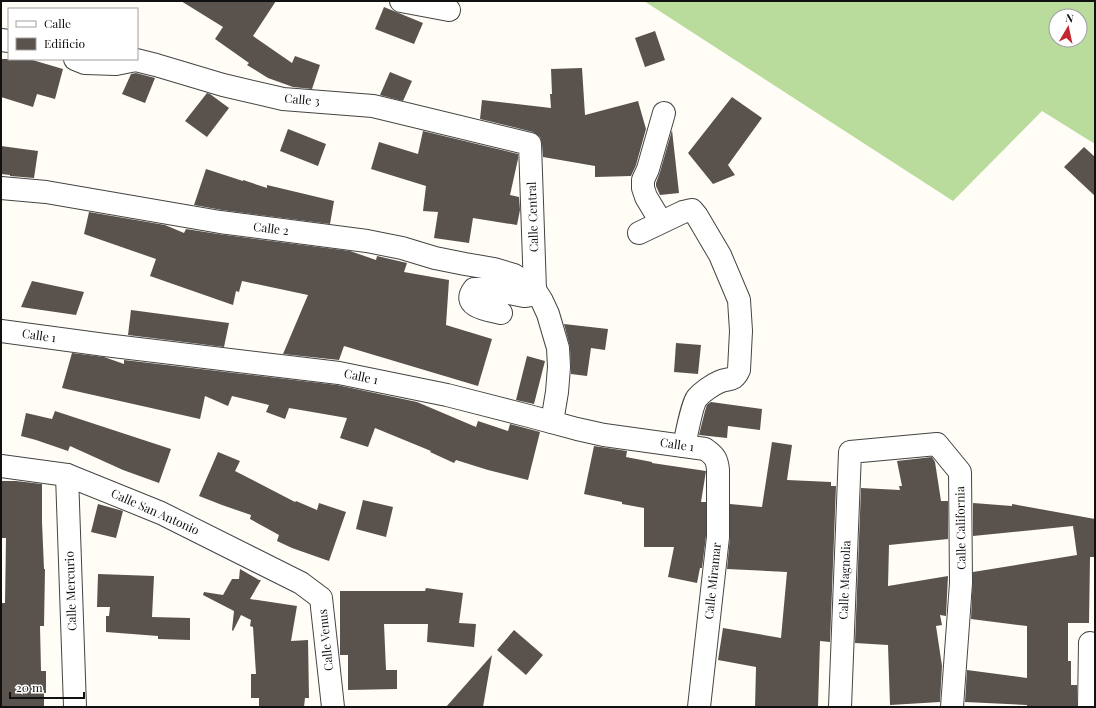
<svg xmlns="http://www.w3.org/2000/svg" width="1096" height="708" font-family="'Playfair Display',serif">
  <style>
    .forest { fill: #b9db9c; fill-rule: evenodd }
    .building { fill: #5a524d }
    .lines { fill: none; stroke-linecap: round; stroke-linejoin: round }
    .minor-casing { stroke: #444; stroke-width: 24 }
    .minor { stroke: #fff; stroke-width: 22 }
    .labels { text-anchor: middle; stroke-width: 4; stroke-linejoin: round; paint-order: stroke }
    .street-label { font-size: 12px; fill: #111; stroke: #fff }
  </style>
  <rect width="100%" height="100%" fill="#fffdf5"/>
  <path class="forest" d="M644 1H1095V144L1042 111 953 201ZM1056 16H1080V40H1056Z"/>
  <g class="building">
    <path d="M181 1H276L253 36 292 63 295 56 320 65 312 89 293 87 268 78 247 65 249 63 215 39 223 27Z"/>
    <path d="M384 7 423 23 414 44 375 29Z"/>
    <path d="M655 31 665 60 645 67 635 38Z"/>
    <path d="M1 59H29L63 69 55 99 37 94 33 107 1 97Z"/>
    <path d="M582 68 585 115 638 101 646 129 636 165 631 176 595 177V166L543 157 542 144 540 137 533 132 480 119 482 100 551 108 550 94H552L551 69Z"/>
    <path d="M390 72 412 81 403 101 380 95Z"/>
    <path d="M136 73 155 78 145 103 122 94 131 74Z"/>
    <path d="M207 93 210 94 229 108 207 137 185 121Z"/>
    <path d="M732 97 762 118 728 165 735 175 713 184 688 153Z"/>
    <path d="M288 129 326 144 318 166 280 151Z"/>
    <path d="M672 130 679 193 660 195 656 186V183L660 172Z"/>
    <path d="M423 131 518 154V159L510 195 519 197 520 210 517 225 473 218 469 243 434 238 438 212 423 211 426 186 371 169 379 142 418 154Z"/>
    <path d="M1 146 38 151 34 178 10 176V175L1 174Z"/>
    <path d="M1084 147 1095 157V196L1064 167Z"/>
    <path d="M206 169 243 181V180L267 188V185L334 201 330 224 222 210 194 205Z"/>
    <path d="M89 212 165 225 184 233 186 229 218 234 350 251 376 260 377 256 407 263 404 272 449 280 446 325 492 339 478 386 344 346 339 360 283 354 308 295 242 281 239 292 236 291 233 305 150 276 156 259 84 234Z"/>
    <path d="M32 281 84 292 76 315 21 307Z"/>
    <path d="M131 310 229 323 224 347 128 335Z"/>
    <path d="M564 324 608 329 605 350 591 348 587 376 571 374 570 347Z"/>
    <path d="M676 343 701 345 698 374 674 372Z"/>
    <path d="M72 353 104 357 124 364V360L337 385 417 402 476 427 478 421 508 431 510 424 540 432 528 480 488 470 456 460 454 463 430 452 431 451 375 428 368 447 340 438 347 418 289 408 285 419 266 412 269 405 232 396 228 406 205 396 200 419 62 388Z"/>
    <path d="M527 356 545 361 534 404 516 400Z"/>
    <path d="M711 402 762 409 760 430 728 426 727 438 699 435 705 411 707 405Z"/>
    <path d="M55 411 171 449 159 483 123 470 70 446 68 451 36 440 21 436 26 413 52 419Z"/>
    <path d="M772 442 792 445 787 480 831 482V486H836L830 642 820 641 818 707H755L756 667 718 660 723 628 781 638 787 572 727 569 730 537V504L762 507Z"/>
    <path d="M594 446 627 451 626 457 652 462V463L706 471 701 502H706V536L702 568H700L697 583 668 577 674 547H644V508L622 504V502L584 494Z"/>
    <path d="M218 452 240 461 235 471 295 502 296 501 317 510 319 503 346 512 329 561 292 548 277 541 279 535 250 519 251 515 222 505 199 496Z"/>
    <path d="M932 457 935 462 941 501H948V539L889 545 888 586 948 576 946 616 940 615 942 625 936 626 942 666 940 702 890 705 888 645 855 643 861 488 900 490 899 486H902L897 461Z"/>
    <path d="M1 481H16L42 484V522L44 569H45L44 626H40L41 671H46V693H44V707H1V603H5L6 538H1Z"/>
    <path d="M363 500 393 507 386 537 356 529Z"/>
    <path d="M973 503 1012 506V504L1095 519V557H1090L1089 623H1068V661H1071V685H1077V707H1027V705L965 702 967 670 1027 678V626L971 619 973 572 1077 555 1073 526 973 536Z"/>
    <path d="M98 504 123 511 116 538 91 532Z"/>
    <path d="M240 569 259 580H261L250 599 297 606 291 641 308 640 309 698H305L304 707H259V698H251V674H256L253 627 250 626 251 620 241 615 233 631 232 630 234 611 203 595 204 592 223 595 232 579H239Z"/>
    <path d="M98 574 154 576 152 617 190 618V640L158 639V636L106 632V616H109L110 607H97Z"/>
    <path d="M426 588 463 593 459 623 476 624 474 647 427 642 428 624H384L386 670H397V689L348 690V655H340V591H425Z"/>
    <path d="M514 630 543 655 526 675 497 650Z"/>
    <path d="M492 655 483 707H446Z"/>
  </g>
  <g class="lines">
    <g class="minor-casing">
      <g id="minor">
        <path d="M401 1 449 10"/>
        <path d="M1 40 9 41"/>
        <path d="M75 59 85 63 116 64 136 60 156 65 223 85 283 99 373 106 530 144 535 290"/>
        <path d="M1 188 46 192 220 222 367 241 402 248 435 258 465 264 494 269 514 275 525 282 535 290 542 301 548 314 558 348 559 367 557 392 552 422"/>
        <path d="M661 222 646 197 643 188V180L648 169 664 113"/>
        <path d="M639 233 683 212 692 210 697 216 720 255 739 300 741 331 739 370C733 383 729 377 719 382 712 385 702 392 697 398 692 404 686 437 684 446"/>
        <path d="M501 313C489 310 460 307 474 289H489L524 296 531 295 535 290"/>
        <path d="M1 331 105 345 339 373 447 395 529 416 577 429 604 435 705 449C715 456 717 459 718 470V537L699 707"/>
        <path d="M1 466 67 475 161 513 301 583 321 598 333 707"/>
        <path d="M67 475 75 707"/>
        <path d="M840 707 850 452 937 444 960 472 961 583 952 707"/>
        <path d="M1089 707 1090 643"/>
      </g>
    </g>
    <use href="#minor" class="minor"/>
  </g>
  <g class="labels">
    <g class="street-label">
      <text transform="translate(302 100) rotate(5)" y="4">Calle 3</text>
      <text transform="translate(533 217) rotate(-92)" y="4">Calle Central</text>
      <text transform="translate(271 229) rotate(7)" y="4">Calle 2</text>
      <text transform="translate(39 336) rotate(8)" y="4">Calle 1</text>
      <text transform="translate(361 377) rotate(12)" y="4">Calle 1</text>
      <text transform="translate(677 445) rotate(8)" y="4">Calle 1</text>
      <text transform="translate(155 512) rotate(24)" y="4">Calle San Antonio</text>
      <text transform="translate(961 528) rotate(-91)" y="4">Calle California</text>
      <text transform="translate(845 580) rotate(-88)" y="4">Calle Magnolia</text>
      <text transform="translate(713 581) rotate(-84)" y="4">Calle Miramar</text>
      <text transform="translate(71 591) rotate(-92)" y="4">Calle Mercurio</text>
      <text transform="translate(326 640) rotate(-96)" y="4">Calle Venus</text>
    </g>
  </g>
  <rect width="1096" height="708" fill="none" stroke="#111111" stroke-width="4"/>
  <rect x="8" y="8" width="130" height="52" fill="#ffffff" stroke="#a0a0a0"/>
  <rect x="16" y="21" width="20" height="6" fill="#ffffff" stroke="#a0a0a0"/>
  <text x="44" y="28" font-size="12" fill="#111111">Calle</text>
  <rect x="16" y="38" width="20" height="12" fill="#5a524d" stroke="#a0a0a0"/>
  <text x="44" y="48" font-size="12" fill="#111111">Edificio</text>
  <g transform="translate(1068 28) rotate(9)"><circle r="19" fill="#ffffff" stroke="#a0a0a0"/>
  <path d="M0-3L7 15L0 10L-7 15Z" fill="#c2282f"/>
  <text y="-6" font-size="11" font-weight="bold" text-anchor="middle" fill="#111111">N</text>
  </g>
  <path d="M10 692v6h74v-6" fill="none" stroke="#111111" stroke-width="2"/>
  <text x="16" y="692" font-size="12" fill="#111111" stroke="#ffffff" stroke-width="3" paint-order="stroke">20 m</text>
</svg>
